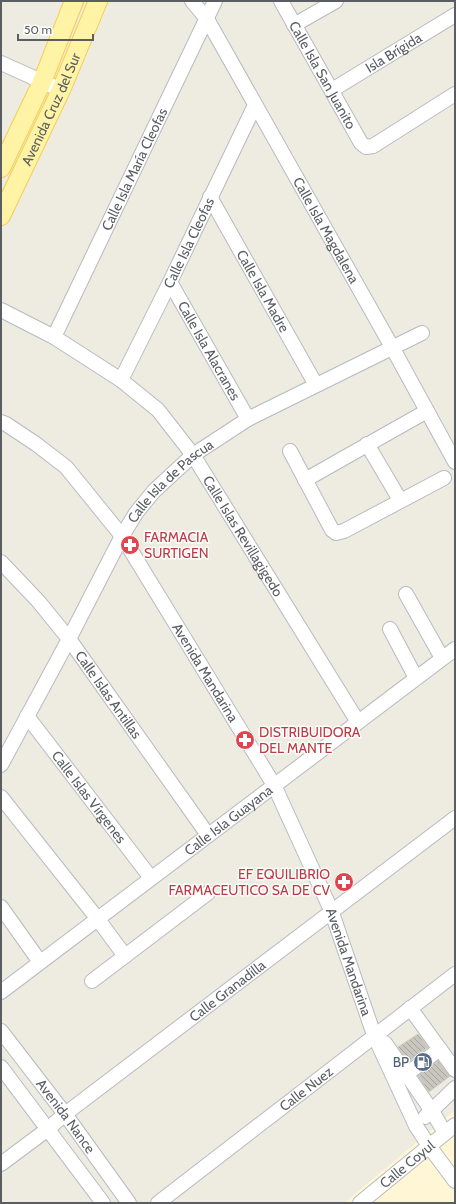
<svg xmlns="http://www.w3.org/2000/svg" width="456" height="1204" font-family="Cabin,sans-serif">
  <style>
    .commercial { fill: #fff6d5 }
    .building { fill: url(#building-back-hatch); stroke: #d3cdc0 }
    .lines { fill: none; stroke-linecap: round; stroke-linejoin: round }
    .minor-casing { stroke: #b7babf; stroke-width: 16 }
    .major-casing { stroke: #f8cd51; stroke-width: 20 }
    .minor { stroke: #fff; stroke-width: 14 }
    .major { stroke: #fff3a5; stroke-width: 18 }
    .labels { text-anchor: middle; stroke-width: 3; stroke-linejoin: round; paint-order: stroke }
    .street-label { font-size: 14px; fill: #5a5e63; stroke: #fff }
    .health-label { font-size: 14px; fill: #be3a42; stroke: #fff; text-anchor: start }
    .service-label { font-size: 14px; fill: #4e5e75; stroke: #fff; text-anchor: end }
  </style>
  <defs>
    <pattern id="building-back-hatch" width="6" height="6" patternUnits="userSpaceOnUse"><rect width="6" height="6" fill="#c9c6bf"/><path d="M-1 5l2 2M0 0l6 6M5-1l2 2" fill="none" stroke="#a6a49f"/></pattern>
  </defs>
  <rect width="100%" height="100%" fill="#eeebe1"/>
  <path class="commercial" d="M455 1110V1203H344L406 1151Z"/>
  <g class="building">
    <path d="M418 1034 428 1047 408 1062 398 1047Z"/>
    <path d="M438 1061 450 1076 429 1092 418 1076Z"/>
  </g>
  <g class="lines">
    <g class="minor-casing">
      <g id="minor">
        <path id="s1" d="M192 1 207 19 392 347 455 462"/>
        <path id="s2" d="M281 1 361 143 366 147 373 146 455 94"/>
        <path d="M294 25 336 1"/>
        <path d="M1 63 61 90"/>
        <path id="s3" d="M332 90 455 15"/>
        <path id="s4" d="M210 197 316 385"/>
        <path id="s5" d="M170 282 248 419"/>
        <path id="s6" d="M1 310 54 337 121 380 158 410 193 455 358 722"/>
        <path id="s7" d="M54 337 215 1"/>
        <path id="s8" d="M121 380 170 282 255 105"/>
        <path id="s9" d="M1 422 6 424 36 444 66 467 122 536 274 785 331 910 374 1035 416 1126 429 1146 455 1181"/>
        <path d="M367 444 400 500"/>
        <path d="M290 451 332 530 336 533 344 531 444 478"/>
        <path d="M305 480 427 411"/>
        <path id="s10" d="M1 562 39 602 69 639 208 835"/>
        <path d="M406 594 442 658"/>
        <path d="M390 629 416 678"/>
        <path id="s11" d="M27 716 151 878"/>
        <path id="s12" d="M1 765 69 639 122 536 136 513 154 491 193 455 248 419 422 333"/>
        <path d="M1 797 97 918 125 956"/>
        <path d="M1 907 40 962"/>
        <path d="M92 981 208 893"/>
        <path id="s13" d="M1 992 455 649"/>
        <path d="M410 1008 455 1070"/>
        <path id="s14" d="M1 1031 65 1114 129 1203"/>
        <path d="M385 1043 432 1111 445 1133"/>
        <path d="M1 1067 103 1203"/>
        <path d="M400 1079 440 1049"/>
        <path d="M425 1117 455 1088"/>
        <path id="s15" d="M1 1164 48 1129 65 1114 455 818"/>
        <path id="s16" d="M158 1203 455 974"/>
        <path id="s17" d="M360 1203 455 1125"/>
      </g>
    </g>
    <g class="major-casing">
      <g id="major">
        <path d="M1 168 42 82 74 1"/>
        <path id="s18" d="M1 216 61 90 98 1"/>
      </g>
    </g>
    <use href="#minor" class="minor"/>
    <use href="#major" class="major"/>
  </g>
  <defs>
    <g id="pharmacy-disc" transform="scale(1)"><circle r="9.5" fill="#e0444e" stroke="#fff"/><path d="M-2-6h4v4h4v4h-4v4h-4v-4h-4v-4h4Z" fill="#fff"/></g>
    <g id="fuel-disc" transform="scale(1)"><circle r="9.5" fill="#5c6f8a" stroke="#fff"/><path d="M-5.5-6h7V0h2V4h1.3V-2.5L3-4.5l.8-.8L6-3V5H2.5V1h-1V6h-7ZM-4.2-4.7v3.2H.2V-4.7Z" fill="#fff"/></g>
  </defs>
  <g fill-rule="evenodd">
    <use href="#pharmacy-disc" x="130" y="545"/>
    <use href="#pharmacy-disc" x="245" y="740"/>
    <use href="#pharmacy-disc" x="344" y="882"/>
    <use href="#fuel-disc" x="423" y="1062"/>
  </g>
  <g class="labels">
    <g class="street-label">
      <text dy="5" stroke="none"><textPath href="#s3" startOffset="72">Isla Brígida</textPath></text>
      <text dy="5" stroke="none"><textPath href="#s2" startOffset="85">Calle Isla San Juanito</textPath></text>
      <text dy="5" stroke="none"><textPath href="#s18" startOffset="118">Avenida Cruz del Sur</textPath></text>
      <text dy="5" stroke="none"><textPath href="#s7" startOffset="186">Calle Isla María Cleofas</textPath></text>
      <text dy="5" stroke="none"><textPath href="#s1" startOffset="266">Calle Isla Magdalena</textPath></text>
      <text dy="5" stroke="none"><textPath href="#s8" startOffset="153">Calle Isla Cleofas</textPath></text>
      <text dy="5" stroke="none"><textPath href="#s4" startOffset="108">Calle Isla Madre</textPath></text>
      <text dy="5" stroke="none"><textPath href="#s5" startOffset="79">Calle Isla Alacranes</textPath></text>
      <text dy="5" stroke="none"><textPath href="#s12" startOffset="333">Calle Isla de Pascua</textPath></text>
      <text dy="5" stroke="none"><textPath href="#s6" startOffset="339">Calle Islas Revillagigedo</textPath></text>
      <text dy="5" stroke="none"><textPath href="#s9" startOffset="328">Avenida Mandarina</textPath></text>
      <text dy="5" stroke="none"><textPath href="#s10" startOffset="171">Calle Islas Antillas</textPath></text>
      <text dy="5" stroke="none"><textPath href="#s11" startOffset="102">Calle Islas Vírgenes</textPath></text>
      <text dy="5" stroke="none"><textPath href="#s13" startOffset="285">Calle Isla Guayana</textPath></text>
      <text dy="5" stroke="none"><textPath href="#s9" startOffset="652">Avenida Mandarina</textPath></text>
      <text dy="5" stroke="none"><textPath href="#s15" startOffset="285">Calle Granadilla</textPath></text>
      <text dy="5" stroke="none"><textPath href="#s16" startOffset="187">Calle Nuez</textPath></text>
      <text dy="5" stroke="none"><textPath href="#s14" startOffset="107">Avenida Nance</textPath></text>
      <text dy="5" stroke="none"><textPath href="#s17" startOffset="61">Calle Coyul</textPath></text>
    </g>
    <g class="health-label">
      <text x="144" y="542">FARMACIA<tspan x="144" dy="16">SURTIGEN</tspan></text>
      <text x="259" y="737">DISTRIBUIDORA<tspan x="259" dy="16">DEL MANTE</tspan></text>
      <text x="330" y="879" text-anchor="end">EF EQUILIBRIO<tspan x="330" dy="16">FARMACEUTICO SA DE CV</tspan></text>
    </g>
    <g class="service-label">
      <text x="409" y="1067">BP</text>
    </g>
  </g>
  <rect width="456" height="1204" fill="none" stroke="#5a5e63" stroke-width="4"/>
  <path d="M18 34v6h75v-6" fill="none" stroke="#5a5e63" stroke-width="2"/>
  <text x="24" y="34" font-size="12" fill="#5a5e63" stroke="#ffffff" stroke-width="3" paint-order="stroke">50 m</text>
</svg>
